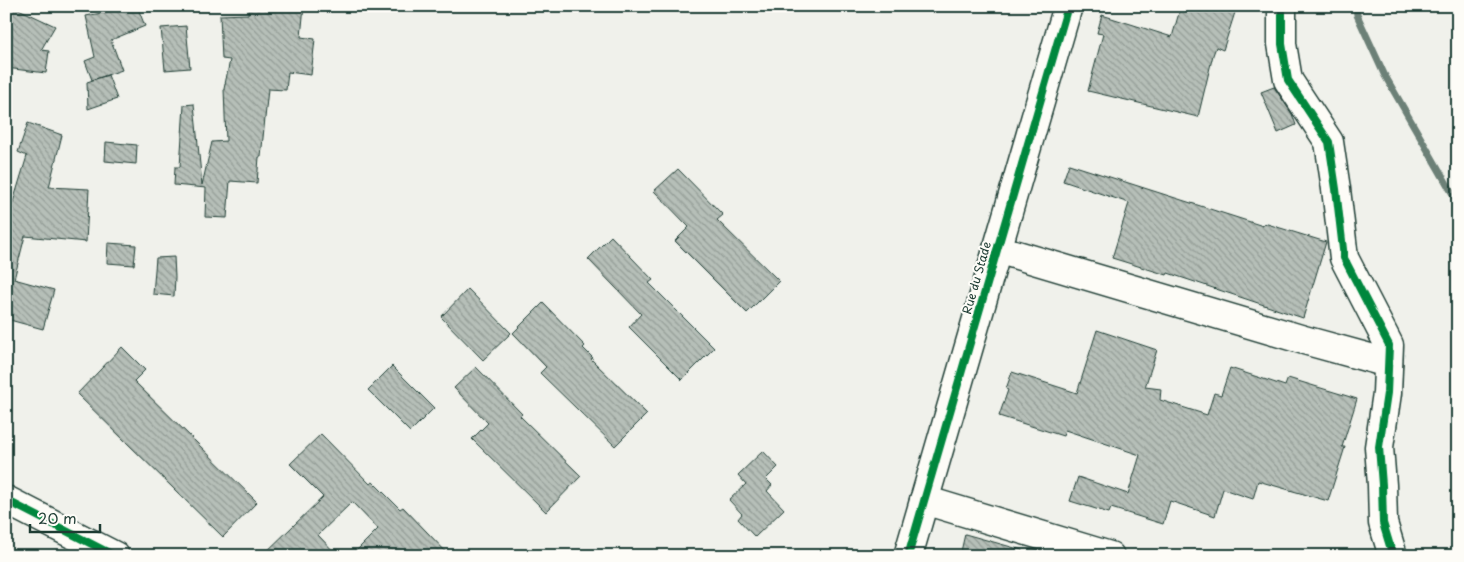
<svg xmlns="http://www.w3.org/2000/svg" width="1464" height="562" font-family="'Playpen Sans',sans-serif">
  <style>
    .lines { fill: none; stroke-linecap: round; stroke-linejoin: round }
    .stream { stroke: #6c8077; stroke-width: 7 }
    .building { fill: url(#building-back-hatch); stroke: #1f3d34 }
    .minor-casing { stroke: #1f3d34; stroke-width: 31 }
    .minor { stroke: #fdfcf7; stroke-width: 28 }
    .cycleway-casing { stroke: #fdfcf7; stroke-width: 11 }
    .cycleway { stroke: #00873e; stroke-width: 8 }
    .labels { text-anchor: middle; stroke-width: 4; stroke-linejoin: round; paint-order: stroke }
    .street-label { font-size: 12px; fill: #1f3d34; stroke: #fdfcf7 }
  </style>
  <defs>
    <pattern id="building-back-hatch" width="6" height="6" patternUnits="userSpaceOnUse" patternTransform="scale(1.25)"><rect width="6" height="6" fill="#b6bfb8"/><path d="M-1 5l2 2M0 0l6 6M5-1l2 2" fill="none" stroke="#939c96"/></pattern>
  </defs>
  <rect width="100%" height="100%" fill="#f0f1eb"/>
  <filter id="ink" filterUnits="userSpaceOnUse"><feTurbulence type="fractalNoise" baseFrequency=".02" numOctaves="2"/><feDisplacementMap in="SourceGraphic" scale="10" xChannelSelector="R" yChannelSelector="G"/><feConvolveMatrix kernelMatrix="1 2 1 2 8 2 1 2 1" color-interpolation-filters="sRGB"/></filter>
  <g filter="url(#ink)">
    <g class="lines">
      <path class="stream" d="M1356 6 1357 15 1384 74 1458 203"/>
    </g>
    <g class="building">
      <path d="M6 6H12L55 26 41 50 49 51 46 73 6 68Z"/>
      <path d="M137 6 145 26 111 40 122 70 92 80 85 61 95 57 86 16Z"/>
      <path d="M249 6H304L301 37 315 39 311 75 288 72 286 90 268 89 261 157H259L257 183 230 181 227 218 205 217 206 188 174 185 175 167H180L184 105 194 104 202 185 212 142 226 141 224 89 230 60 222 59 220 15 248 14Z"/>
      <path d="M1181 6H1237L1223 50 1216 47 1213 55 1198 117 1088 91 1103 34 1097 33 1102 15 1172 37Z"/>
      <path d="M186 26 190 68 165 70 161 28Z"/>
      <path d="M108 75 117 99 88 109 87 82Z"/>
      <path d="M1274 87 1292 114 1296 125 1278 133 1261 92Z"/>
      <path d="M28 123 62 135 49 187 89 189 86 242 25 236 14 279 54 290 43 329 6 319V225L27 156 18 152Z"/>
      <path d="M106 142 137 145 136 164 105 161Z"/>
      <path d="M1069 164 1263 226 1264 223 1326 242 1303 318 1168 273 1167 275 1112 258 1129 203 1063 181Z"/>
      <path d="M678 169 723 215 717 220 779 281 747 313 675 241 689 227 654 191Z"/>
      <path d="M611 236 653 280 649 283 714 348 682 380 629 327 641 314 588 259Z"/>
      <path d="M108 243 136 245 134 265 107 263Z"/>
      <path d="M174 257 175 277 174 296 153 294 156 258Z"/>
      <path d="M468 289 511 333 483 360 441 317Z"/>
      <path d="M543 303 585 346 583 348 593 358 591 359 647 414 615 446 540 373 546 367 513 333Z"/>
      <path d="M1097 330 1157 350 1145 387 1161 389 1160 400 1207 415 1214 393 1221 395 1230 368 1285 386 1288 378 1357 399 1342 447H1345L1328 501 1258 481 1253 499 1223 489 1215 516 1170 501 1163 524 1111 508 1109 513 1070 501 1078 477 1128 494 1140 455 1065 430 1063 436 999 416 1008 390 1006 389 1012 372 1077 393Z"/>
      <path d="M122 347 145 370 134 381 257 502 223 537 77 394Z"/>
      <path d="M392 366 434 408 410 432 368 390Z"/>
      <path d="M476 367 522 414 520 416 581 476 546 512 472 439 488 423 454 388Z"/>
      <path d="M321 434 370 484 373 482 400 509 403 507 450 556H351L378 529 352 502 318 535 338 556H262L323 497 290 464Z"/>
      <path d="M763 451 778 467 766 479 772 485 767 491 784 509 755 537 738 519 742 514 729 500 746 484 738 475Z"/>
      <path d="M965 534 1022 550 1021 556H960Z"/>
    </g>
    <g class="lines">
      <g class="minor-casing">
        <g id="minor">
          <path d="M1282 6V44L1288 80 1329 142 1336 189 1344 258 1389 345 1387 393 1379 447 1382 485 1383 523 1393 556"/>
          <path d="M997 249 1304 340 1388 363"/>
          <path d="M6 500 115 556"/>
          <path d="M924 500 1110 556"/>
          <path d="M908 556 1068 6"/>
        </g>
      </g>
      <use href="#minor" class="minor"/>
      <g class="cycleway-casing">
        <g id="cycleway">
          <path d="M1282 6V44L1288 80 1329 142 1336 189 1344 258 1389 345 1387 393 1379 447 1382 485 1383 523 1393 556"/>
          <path d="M6 500 115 556"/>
          <path d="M908 556 1068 6"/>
        </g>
      </g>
      <use href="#cycleway" class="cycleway"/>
    </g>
  </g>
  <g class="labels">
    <g class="street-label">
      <text transform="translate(977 278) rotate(-74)" y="4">Rue du Stade</text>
    </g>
  </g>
  <rect width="1464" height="562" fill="none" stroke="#fdfcf7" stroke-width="25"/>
  <rect x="12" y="12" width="1439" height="537" fill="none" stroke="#1f3d34" stroke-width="2" filter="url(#ink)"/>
  <path d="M30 524v8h70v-8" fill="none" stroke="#1f3d34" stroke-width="2.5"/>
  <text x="38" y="524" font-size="15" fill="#1f3d34" stroke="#fdfcf7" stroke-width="4" paint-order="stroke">20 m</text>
</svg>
